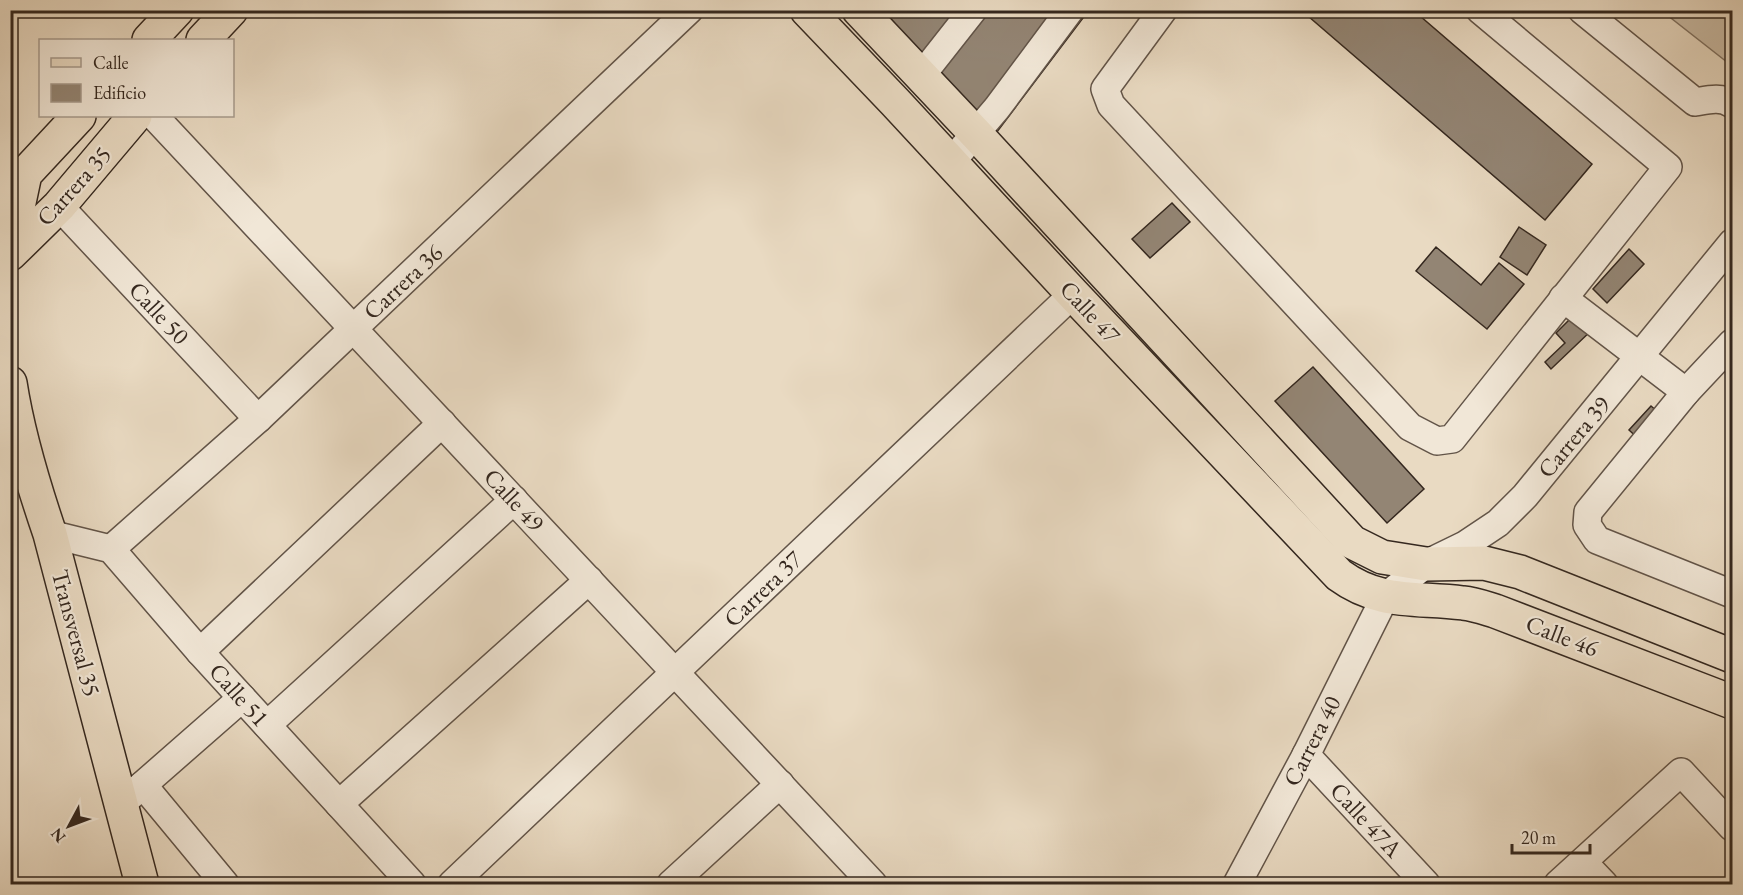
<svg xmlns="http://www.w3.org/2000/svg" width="1743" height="895" font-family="'EB Garamond',serif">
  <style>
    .green { fill: #cabca6; stroke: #807262; stroke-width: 1.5 }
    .building { fill: #938574; stroke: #35281f; stroke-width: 1.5 }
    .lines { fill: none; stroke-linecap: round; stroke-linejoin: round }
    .minor-casing { stroke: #625448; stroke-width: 30 }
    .major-casing { stroke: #35281f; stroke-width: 36 }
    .minor { stroke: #f1e7d7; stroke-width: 27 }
    .major { stroke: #e9dac2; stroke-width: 33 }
    .labels { text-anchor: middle; stroke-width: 4.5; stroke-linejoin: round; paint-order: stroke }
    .street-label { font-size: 24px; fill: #35281f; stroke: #f1e7d7 }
  </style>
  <rect width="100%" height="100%" fill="#e9dac2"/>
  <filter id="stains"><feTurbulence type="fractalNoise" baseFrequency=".00333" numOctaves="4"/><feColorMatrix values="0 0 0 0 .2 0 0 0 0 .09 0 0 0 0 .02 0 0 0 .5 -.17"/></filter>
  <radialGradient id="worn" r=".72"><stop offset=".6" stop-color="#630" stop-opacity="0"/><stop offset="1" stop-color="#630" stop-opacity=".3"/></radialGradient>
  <path class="green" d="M1662 11H1732V66Z"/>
  <g class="building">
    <path d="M872 10H1089L990 141Z"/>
    <path d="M1301 10H1413L1592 164 1545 220Z"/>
    <path d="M1172 203 1190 222 1150 258 1132 239Z"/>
    <path d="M1519 227 1546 245 1527 275 1500 257Z"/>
    <path d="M1436 247 1481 285 1499 263 1524 284 1487 329 1416 271Z"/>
    <path d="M1629 249 1644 264 1607 303 1593 289Z"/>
    <path d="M1579 310 1595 327 1551 369 1545 362 1565 343 1556 333Z"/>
    <path d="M1313 367 1424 489 1387 523 1275 401Z"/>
    <path d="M1651 406 1665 418 1643 443 1629 430Z"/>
  </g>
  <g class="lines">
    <g class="minor-casing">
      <g id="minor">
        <path d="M1163 10 1105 89 1111 105 1410 427 1437 441 1452 439 1668 167 1480 10"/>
        <path d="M1582 10 1695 102C1707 100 1721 96 1732 104"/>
        <path d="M921 76 973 10"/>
        <path d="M154 116 873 884"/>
        <path d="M951 162 997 108 1070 10"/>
        <path d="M59 206 258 419"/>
        <path d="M1563 298 1686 392"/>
        <path d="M1732 343 1686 392 1588 512 1587 525 1597 540 1732 594"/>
        <path d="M50 534 111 549 200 652 412 884"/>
        <path d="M111 549 258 419 689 10"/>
        <path d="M200 652 442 423"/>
        <path d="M267 725 514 500"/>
        <path d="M1306 755 1426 884"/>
        <path d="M143 785 225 884"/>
        <path d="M121 804 242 698"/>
        <path d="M339 804 589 580"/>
        <path d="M1583 862 1604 884"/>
        <path d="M452 884 1073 294"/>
        <path d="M671 884 780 784"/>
        <path d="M1237 884 1306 755 1385 597 1426 564 1465 545 1498 523 1525 496 1732 243"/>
        <path d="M1558 884 1681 772 1732 827"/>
      </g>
    </g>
    <g class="major-casing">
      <g id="major">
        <path d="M807 10 895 102 1073 294 1339 575C1380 605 1416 597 1463 603 1474 604 1485 608 1495 611L1732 702"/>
        <path d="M859 10 976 134 1352 542 1382 557 1426 564 1484 563 1520 572 1732 656"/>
        <path d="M149 40 177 10"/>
        <path d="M203 40 231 10"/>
        <path d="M10 245 25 174 79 116"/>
        <path d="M10 254 59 206 135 116"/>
        <path d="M10 383C18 435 33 484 50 534L142 884"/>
      </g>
    </g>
    <use href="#minor" class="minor"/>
    <use href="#major" class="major"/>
  </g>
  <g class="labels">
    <g class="street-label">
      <text transform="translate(74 186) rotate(-48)" y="8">Carrera 35</text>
      <text transform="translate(403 282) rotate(-43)" y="8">Carrera 36</text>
      <text transform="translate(1090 312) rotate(47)" y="8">Calle 47</text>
      <text transform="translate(159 313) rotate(47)" y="8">Calle 50</text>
      <text transform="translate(1574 437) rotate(-50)" y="8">Carrera 39</text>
      <text transform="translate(514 500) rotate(47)" y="8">Calle 49</text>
      <text transform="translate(763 589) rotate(-44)" y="8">Carrera 37</text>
      <text transform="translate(76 633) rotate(75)" y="8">Transversal 35</text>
      <text transform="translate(1562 636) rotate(21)" y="8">Calle 46</text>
      <text transform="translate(239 695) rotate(48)" y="8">Calle 51</text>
      <text transform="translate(1312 741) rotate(-63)" y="8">Carrera 40</text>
      <text transform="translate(1366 820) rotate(47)" y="8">Calle 47A</text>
    </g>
  </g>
  <rect width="1743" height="895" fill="none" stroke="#e9dac2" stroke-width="36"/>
  <rect x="12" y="12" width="1719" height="871" fill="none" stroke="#35281f" stroke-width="3"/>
  <rect x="18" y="18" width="1707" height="859" fill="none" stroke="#35281f" stroke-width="1.5"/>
  <rect x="39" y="39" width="195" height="78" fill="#f1e7d7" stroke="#a69b8d" stroke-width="1.5"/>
  <rect x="51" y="58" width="30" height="9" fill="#e9dac2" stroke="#a69b8d" stroke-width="1.5"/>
  <text x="93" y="69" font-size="18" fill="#35281f">Calle</text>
  <rect x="51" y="84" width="30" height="18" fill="#938574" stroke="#a69b8d" stroke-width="1.5"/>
  <text x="93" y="99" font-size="18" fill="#35281f">Edificio</text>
  <g transform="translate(69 826) rotate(229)" stroke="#f1e7d7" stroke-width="4.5" paint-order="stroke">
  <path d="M0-4.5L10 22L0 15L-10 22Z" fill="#35281f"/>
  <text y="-9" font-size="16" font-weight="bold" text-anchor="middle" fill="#35281f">N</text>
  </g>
  <path d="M1512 844v9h78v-9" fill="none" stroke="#35281f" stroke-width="3"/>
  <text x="1521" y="844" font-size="18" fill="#35281f" stroke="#f1e7d7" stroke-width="4.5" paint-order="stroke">20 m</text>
  <rect width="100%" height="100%" filter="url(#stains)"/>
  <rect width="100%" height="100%" fill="url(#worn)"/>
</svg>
